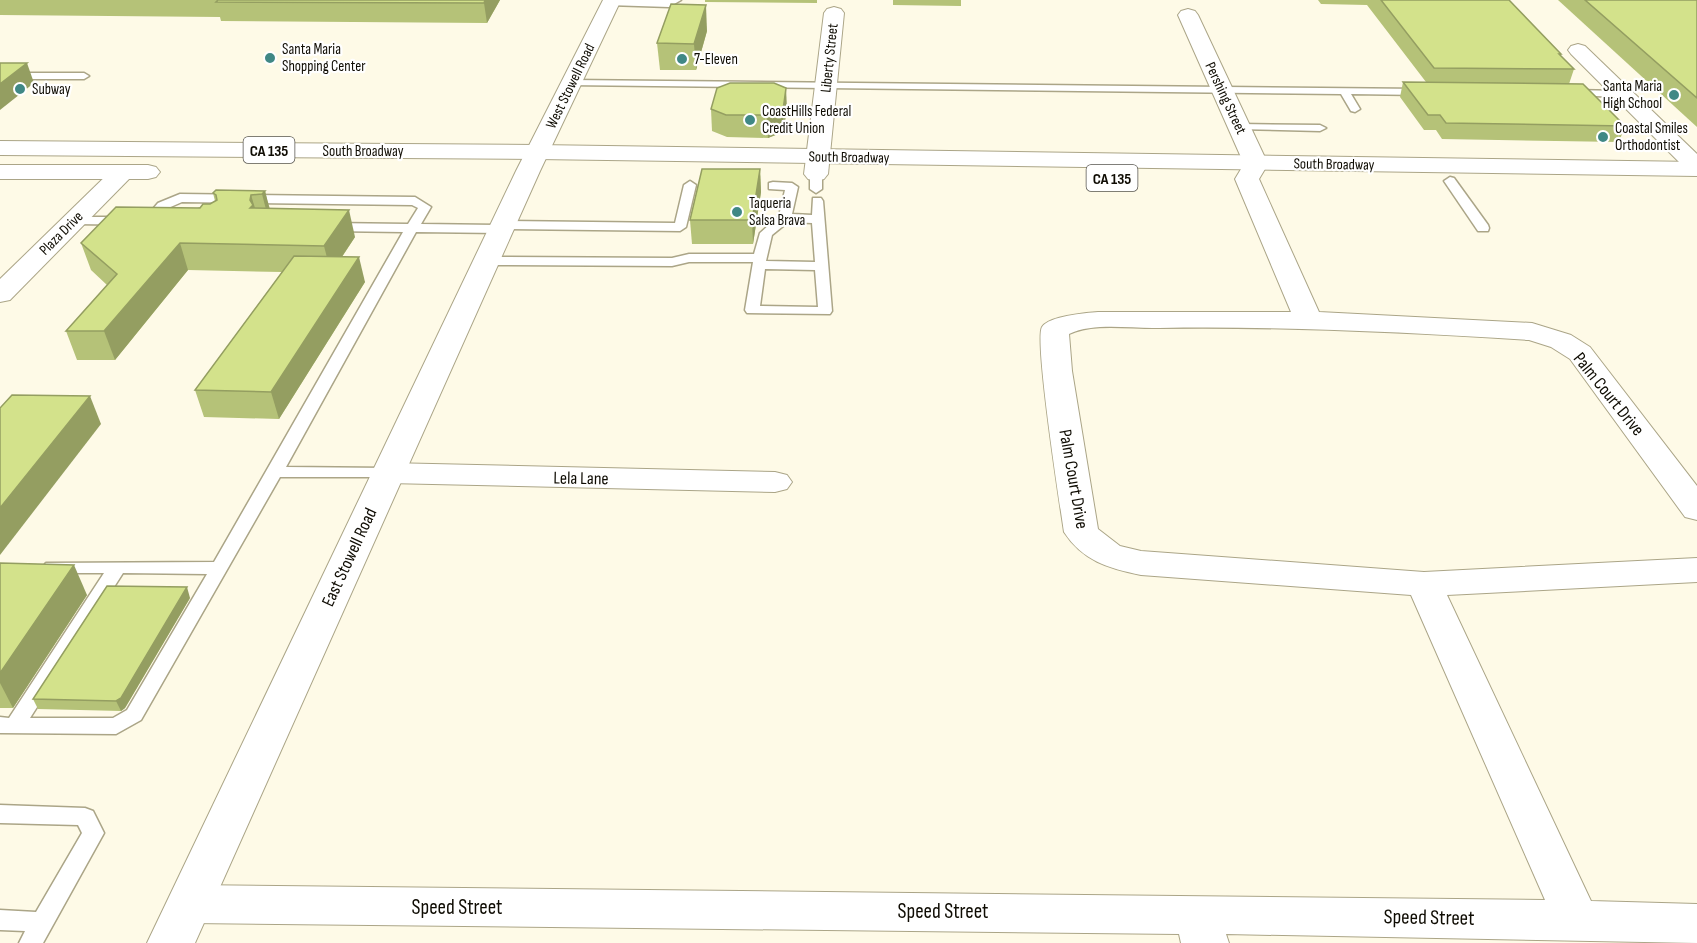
<svg xmlns="http://www.w3.org/2000/svg" width="1697" height="943" font-family="'Sofia Sans Condensed',sans-serif">
  <style>
    .lines { fill: none; stroke-linecap: round; stroke-linejoin: round }
    .lane-casing { stroke: #aba587; stroke-width: 3 }
    .street-casing { stroke: #aba587; stroke-width: 2 }
    .secondary-casing { stroke: #aba587; stroke-width: 2 }
    .primary-casing { stroke: #aba587; stroke-width: 2 }
    .lane { fill: #fff; fill-rule: evenodd }
    .street { fill: #fff; fill-rule: evenodd }
    .secondary { fill: #fff; fill-rule: evenodd }
    .primary { fill: #fff; fill-rule: evenodd }
    .wall { fill: #b5c278 }
    .shaded-wall { fill: #949e61 }
    .building { fill: #d3e28b; stroke: #949e61; stroke-width: 1.5 }
    .poi-dot { fill: #408885; stroke: #fff; stroke-width: 2 }
    .labels { text-anchor: middle; stroke-width: 4.5; stroke-linejoin: round; paint-order: stroke }
    .far-poi-label { font-size: 15px; fill: #0f0c03; stroke: #fff; text-anchor: start }
    .far-street-label { font-size: 15px; fill: #0f0c03; stroke: #fff }
    .shield { fill: #fff; stroke: #57554f; stroke-width: 1.5 }
    .shield-label { font-size: 16px; font-weight: bold; fill: #0f0c03 }
    .street-label { font-size: 18px; fill: #0f0c03; stroke: #fff }
    .near-street-label { font-size: 21px; fill: #0f0c03; stroke: #fff }
  </style>
  <rect width="100%" height="100%" fill="#fefae7"/>
  <g class="lines">
    <g class="lane-casing">
      <g id="lane">
        <path d="M611 0H681L669 7 608 5V1Z"/>
        <path d="M0 73H84L89 76 84 79H0Z"/>
        <path d="M571 80 1422 89 1427 92 1422 95 1351 94 1360 109 1355 112 1351 111 1341 94 567 85V81Z"/>
        <path d="M1571 90 1622 91 1627 94 1622 97 1567 95V91Z"/>
        <path d="M1239 124 1320 125 1326 128 1320 131 1235 129 1233 127Z"/>
        <path d="M816 170 822 174V189L816 193 810 189V174Z"/>
        <path d="M1450 177 1454 178 1488 225 1489 228 1488 231H1478L1444 181Z"/>
        <path d="M690 181 696 185 686 227 680 231 507 229 501 233 416 232 286 467 388 468 396 473 394 477H280L141 720 116 734 0 733V717L9 718 104 573H52L46 571 43 567 46 563 214 562 403 232 330 231 324 227 330 223 408 224 418 208 412 205 182 202 166 209 153 224 149 225 75 224 69 220 71 217H146L158 203 180 194 415 197 431 207 421 224 497 225 503 221 675 223 684 185ZM123 573 207 574 127 710 113 718H30Z"/>
        <path d="M773 182 792 183 798 187 792 214 812 215 813 198H821L823 201 832 311 830 314 747 313 745 310 753 262H689L672 266 487 265 480 261 487 257 672 258 689 254H754L760 233 779 216 785 190 769 189V183ZM788 222 812 223 815 262 766 261 772 235ZM765 269 815 270 818 307 760 306Z"/>
        <path d="M0 805 85 808 93 811 104 833 43 943H19L25 931 0 930V910L36 912 82 833 78 825 0 823Z"/>
      </g>
    </g>
    <g class="street-casing">
      <g id="street">
        <path d="M834 7 841 9 844 13 828 174 824 179 816 181 808 179 804 174 824 13 827 9Z"/>
        <path d="M1188 9 1195 11 1198 15 1268 164 1259 179 1319 312 1532 323 1571 335 1590 347 1697 486V520L1685 517 1570 359 1551 347 1529 340C1406 332 1283 326 1159 328 1131 329 1095 322 1069 334L1072 371 1098 529 1120 546 1141 551 1424 572 1697 558V582L1447 595 1591 901 1697 904V943L1226 934 1229 943H1181L1179 934 190 923 174 918 167 904 174 890 190 885 1545 900 1411 595 1141 575C1108 568 1083 561 1064 532 1060 505 1034 339 1042 327 1049 316 1085 313 1098 312H1291L1235 179 1244 164 1178 15 1181 11Z"/>
        <path d="M1578 44 1585 46 1697 154V174L1689 172 1571 54 1568 50 1571 46Z"/>
        <path d="M123 165 131 167 135 172 131 177 10 300 0 302V279L115 167Z"/>
        <path d="M388 463 775 472 787 475 792 482 787 489 775 492 388 483 376 480 371 473 376 466Z"/>
      </g>
    </g>
    <g class="secondary-casing">
      <path id="secondary" d="M603 0H621L540 171 195 943H147L516 171Z"/>
    </g>
    <g class="primary-casing">
      <g id="primary">
        <path d="M0 141 537 145 1697 162V176L537 159 0 155Z"/>
        <path d="M0 165H148L156 167 160 172 156 177 148 179H0Z"/>
      </g>
    </g>
    <use href="#lane" class="lane"/>
    <use href="#street" class="street"/>
    <use href="#secondary" class="secondary"/>
    <use href="#primary" class="primary"/>
  </g>
  <g class="wall">
    <path d="M0 0H500L487 23 221 21 220 17 0 15Z"/>
    <path d="M705 0H817V3L705 2Z"/>
    <path d="M893 0H961V6L893 5Z"/>
    <path d="M1318 0H1509L1561 54V56L1574 69 1569 84 1625 126 1619 142 1442 139 1436 130H1424L1400 97 1403 82H1426L1367 5 1321 4Z"/>
    <path d="M1558 0H1697V127Z"/>
    <path d="M707 31 696 70H660L657 43Z"/>
    <path d="M711 109H787L783 132 768 138 727 137 712 131Z"/>
    <path d="M760 169 761 192 753 244H692L690 220Z"/>
    <path d="M265 191 269 209 355 237 342 257 365 282 279 419 204 417 195 390 282 272 188 270 115 360H77L66 331 107 285 91 270 81 243 210 204 215 201 213 193Z"/>
    <path d="M0 563 87 595 13 708H0Z"/>
    <path d="M190 598 125 708 121 711 38 709 33 699Z"/>
  </g>
  <g class="shaded-wall">
    <path d="M485 0H500L487 23 484 3Z"/>
    <path d="M706 5 707 31 696 70 694 44Z"/>
    <path d="M27 63 34 83 0 110V84Z"/>
    <path d="M786 88 787 109 783 132 768 138 767 115Z"/>
    <path d="M760 169 761 192 753 244 752 220Z"/>
    <path d="M265 191 272 217 269 221 262 194Z"/>
    <path d="M251 195 259 221 250 208V200Z"/>
    <path d="M349 210 355 237 331 273 324 246Z"/>
    <path d="M180 243 188 270 115 360 104 331Z"/>
    <path d="M359 257 365 282 279 419 271 392Z"/>
    <path d="M90 396 101 424 0 555V508Z"/>
    <path d="M74 565 87 595 13 708 0 683V673Z"/>
    <path d="M187 587 190 598 125 708 121 711 116 701Z"/>
  </g>
  <g class="building">
    <path d="M218 0H485L484 3 216 2Z"/>
    <path d="M1381 0H1509L1561 54H1559L1574 69 1434 68Z"/>
    <path d="M1585 0H1697V98Z"/>
    <path d="M671 4 706 5 694 44 657 43Z"/>
    <path d="M0 63H27L0 84Z"/>
    <path d="M1403 82 1583 84 1625 126 1446 123 1440 115H1428Z"/>
    <path d="M730 83H774L786 88 783 110 767 115H726L711 109 717 88Z"/>
    <path d="M702 169H760L752 220H690Z"/>
    <path d="M216 190 265 191 262 194 251 195 250 200 253 205 250 208 349 210 324 246 180 243 104 331H66L117 274 81 243 116 207 200 208 203 204H210L217 200 216 195 213 193Z"/>
    <path d="M294 256 359 257 271 392 195 390Z"/>
    <path d="M12 395 90 396 0 508V408Z"/>
    <path d="M0 563 74 565 0 673Z"/>
    <path d="M107 586 187 587 121 698 116 701 33 699Z"/>
  </g>
  <g class="poi-dot">
    <circle cx="270" cy="58" r="6"/>
    <circle cx="682" cy="59" r="6"/>
    <circle cx="20" cy="89" r="6"/>
    <circle cx="1674" cy="95" r="6"/>
    <circle cx="750" cy="120" r="6"/>
    <circle cx="1603" cy="137" r="6"/>
    <circle cx="737" cy="212" r="6"/>
  </g>
  <g class="labels">
    <g class="far-poi-label">
      <text x="282" y="54">Santa Maria<tspan x="282" dy="17">Shopping Center</tspan></text>
      <text x="694" y="64">7-Eleven</text>
      <text x="1662" y="91" text-anchor="end">Santa Maria<tspan x="1662" dy="17">High School</tspan></text>
      <text x="32" y="94">Subway</text>
      <text x="762" y="116">CoastHills Federal<tspan x="762" dy="17">Credit Union</tspan></text>
      <text x="1615" y="133">Coastal Smiles<tspan x="1615" dy="17">Orthodontist</tspan></text>
      <text x="749" y="208">Taqueria<tspan x="749" dy="17">Salsa Brava</tspan></text>
    </g>
    <g class="far-street-label">
      <text transform="translate(829 58) rotate(-84)" y="5">Liberty Street</text>
      <text transform="translate(570 86) rotate(-64)" y="5">West Stowell Road</text>
      <text transform="translate(1226 98) rotate(65)" y="5">Pershing Street</text>
      <text x="363" y="156">South Broadway</text>
      <text transform="translate(849 157) rotate(1)" y="5">South Broadway</text>
      <text transform="translate(1334 164) rotate(1)" y="5">South Broadway</text>
      <text transform="translate(61 233) rotate(-45)" y="5">Plaza Drive</text>
    </g>
    <g class="shield">
      <rect x="243.5" y="137" width="51" height="26" rx="4.5"/>
      <rect x="1086.5" y="165" width="51" height="26" rx="4.5"/>
    </g>
    <g class="shield-label">
      <text x="269" y="156">CA 135</text>
      <text x="1112" y="184">CA 135</text>
    </g>
    <g class="street-label">
      <text transform="translate(1609 394) rotate(51)" y="6">Palm Court Drive</text>
      <text transform="translate(581 478) rotate(1)" y="6">Lela Lane</text>
      <text transform="translate(1074 479) rotate(80)" y="6">Palm Court Drive</text>
      <text transform="translate(349 557) rotate(-65)" y="6">East Stowell Road</text>
    </g>
    <g class="near-street-label">
      <text x="457" y="914">Speed Street</text>
      <text x="943" y="918">Speed Street</text>
      <text transform="translate(1429 917) rotate(1)" y="7">Speed Street</text>
    </g>
  </g>
</svg>
